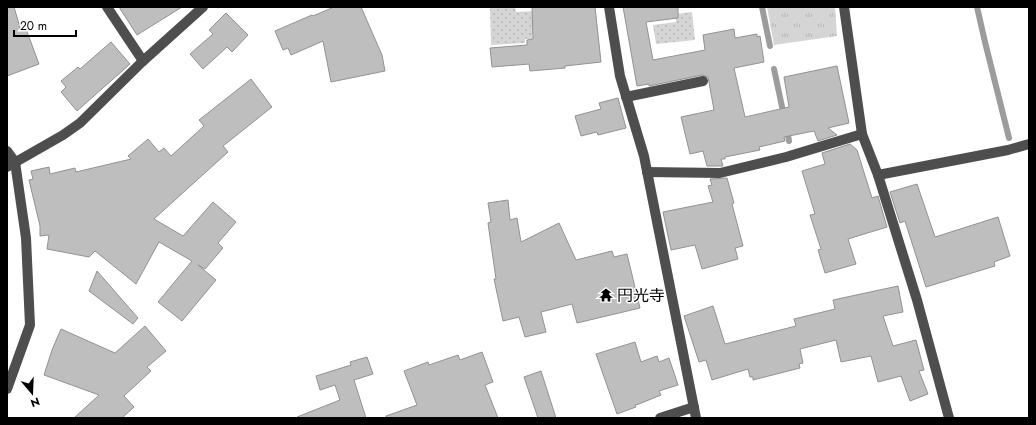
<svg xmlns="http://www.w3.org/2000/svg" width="1036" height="425" font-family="Jost,'Noto Sans JP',sans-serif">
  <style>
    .grass { fill: url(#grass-tufts) }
    .garden { fill: url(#garden-dots) }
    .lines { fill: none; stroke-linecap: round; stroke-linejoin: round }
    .stream { stroke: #9c9c9c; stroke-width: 6 }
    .building { fill: #bebebe; stroke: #929292 }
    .minor { stroke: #4e4e4e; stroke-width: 10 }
    .labels { text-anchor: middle; stroke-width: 3; stroke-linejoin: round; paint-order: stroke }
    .poi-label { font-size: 16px; fill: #000; stroke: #fff; text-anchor: start }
  </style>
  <defs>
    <pattern id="grass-tufts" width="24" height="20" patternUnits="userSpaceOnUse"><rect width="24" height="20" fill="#d5d5d5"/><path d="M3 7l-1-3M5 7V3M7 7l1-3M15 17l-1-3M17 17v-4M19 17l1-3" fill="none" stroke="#b5b5b5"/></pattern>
    <pattern id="garden-dots" width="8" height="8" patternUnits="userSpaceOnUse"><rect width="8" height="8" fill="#d5d5d5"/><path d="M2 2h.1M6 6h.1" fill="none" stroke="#b5b5b5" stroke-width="1.8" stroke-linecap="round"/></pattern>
  </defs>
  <rect width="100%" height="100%" fill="#fff"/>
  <path class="grass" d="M767 7H835L837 36 774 45Z"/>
  <g class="garden">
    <path d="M490 7H515L516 12 534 11 546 33 532 34V39H525V43L491 45Z"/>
    <path d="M692 12 695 40 656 44 653 25 676 22V14Z"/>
  </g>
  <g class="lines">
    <g class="stream">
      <path d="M762 7 770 46"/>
      <path d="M977 7 985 42 1009 138"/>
      <path d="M774 69 784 116"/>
      <path d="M787 129 789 141"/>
    </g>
  </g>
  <g class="building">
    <path d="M7 7H14L21 31 26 29 39 64 7 76Z"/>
    <path d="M119 7H182L137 35Z"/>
    <path d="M334 7H361L382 55 385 71 331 82 323 41 291 55 288 48 283 50 275 31 312 15 313 16Z"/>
    <path d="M532 7H595L601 62 565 66V68L530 71 529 64 492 67 490 48 527 45V40L533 39Z"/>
    <path d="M623 7H678V18L646 22 653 60 705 50 703 35 734 29 735 38 757 34V37L760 36 764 62 734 68 745 117 789 107 784 77 837 66 849 123 828 128 837 135 818 141 814 131 784 137 785 141 759 147 760 150 725 157V159H721L723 166H707L703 151 690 154 681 117 714 110 708 77 702 75 649 86V84L637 86Z"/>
    <path d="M226 13 248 35 232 52 227 47 203 69 190 54 213 34 209 30Z"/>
    <path d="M111 42 130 64 77 111 61 92 66 87 61 81 78 67 80 69Z"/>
    <path d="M251 79 272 107 223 146 228 152 154 219 183 236 213 202 236 222 218 243 223 248 205 269 198 265 216 280 182 321 158 302 192 261 159 242 136 284 95 251 89 257 47 249 49 235 40 236V226L29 180 33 179 31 171 49 167 50 174 75 168 76 172 131 159 128 156 148 139 159 152 164 148 171 156 204 126 199 120Z"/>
    <path d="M618 98 626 128 598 135 597 132 581 136 575 116 601 109 599 103Z"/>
    <path d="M850 144 857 150 872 198 878 196 887 227 848 239 856 264 825 273 818 250 821 249 810 215 815 214 802 171 825 164 822 153Z"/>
    <path d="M727 178 734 203 732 204 743 246 735 248 738 259 702 269 695 245 671 250 663 212 713 202 708 186 712 185 710 179Z"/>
    <path d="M917 184 935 237 998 217 1010 256 994 262 995 266 926 287 905 221 900 223 890 192Z"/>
    <path d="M508 200 510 220 517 218 521 242 559 223 576 260 612 251 614 257 627 254 640 308 577 323 572 304 541 312 546 332 525 337 519 317 503 321 494 279H496L488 223 491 222 488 203Z"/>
    <path d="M97 271 138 318 133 324 89 291Z"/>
    <path d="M898 286 903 312 883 316 893 346 916 340 924 370 919 371 928 394 910 401 901 376 878 382 871 356 841 362 836 340 800 349 803 363 799 364 800 368 753 380V377H750L748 369 712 380 706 360 699 362 684 316 713 306 725 344 796 326 794 319 835 309 833 300Z"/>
    <path d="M145 326 166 351 147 367 151 371 124 396 134 407 122 418H74L99 395 44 375 52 350 61 329 115 353Z"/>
    <path d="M635 342 641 362 657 356 659 362 669 358 678 385 659 391 661 395 639 404 635 405 636 407 617 414 596 354Z"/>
    <path d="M482 352 493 382 485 385 498 418H386V416L417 405 404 371 428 362 429 365 458 355 460 360Z"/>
    <path d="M367 357 373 374 354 380 366 418H297V417L340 400 335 385 320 390 316 376 351 365 350 362Z"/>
    <path d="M541 371 556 418H538L524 377Z"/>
  </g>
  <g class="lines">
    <g class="minor">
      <path d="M107 7 143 61"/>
      <path d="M609 7 620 76 644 156 696 418"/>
      <path d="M844 7 862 134 878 175 917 300 949 418"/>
      <path d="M626 97 703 81"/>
      <path d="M7 151 15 162 26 238 30 325 7 389"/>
      <path d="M7 167 63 135 80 123 143 61 203 7"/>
      <path d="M647 172 720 173 786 157 862 134"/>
      <path d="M878 175 1008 150 1029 144"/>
      <path d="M660 418 694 407"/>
    </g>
  </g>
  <defs>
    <g id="temple-bare" transform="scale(1.08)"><path d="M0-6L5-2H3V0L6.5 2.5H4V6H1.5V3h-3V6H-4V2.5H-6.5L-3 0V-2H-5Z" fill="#000" stroke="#fff" stroke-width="2.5" paint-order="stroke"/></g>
  </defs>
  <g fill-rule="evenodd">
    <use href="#temple-bare" x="606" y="295"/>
  </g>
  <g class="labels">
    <g class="poi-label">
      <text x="617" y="301">円光寺</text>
    </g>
  </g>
  <rect width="1036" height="425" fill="none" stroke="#000000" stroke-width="16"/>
  <g transform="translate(32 393) rotate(161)" stroke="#ffffff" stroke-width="3" paint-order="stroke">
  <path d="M0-3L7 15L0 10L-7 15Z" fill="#000000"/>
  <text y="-6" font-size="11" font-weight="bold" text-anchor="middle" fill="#000000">N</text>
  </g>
  <path d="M14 30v6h62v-6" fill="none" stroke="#000000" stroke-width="2"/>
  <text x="20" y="30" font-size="12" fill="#000000" stroke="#ffffff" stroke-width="3" paint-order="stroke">20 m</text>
</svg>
